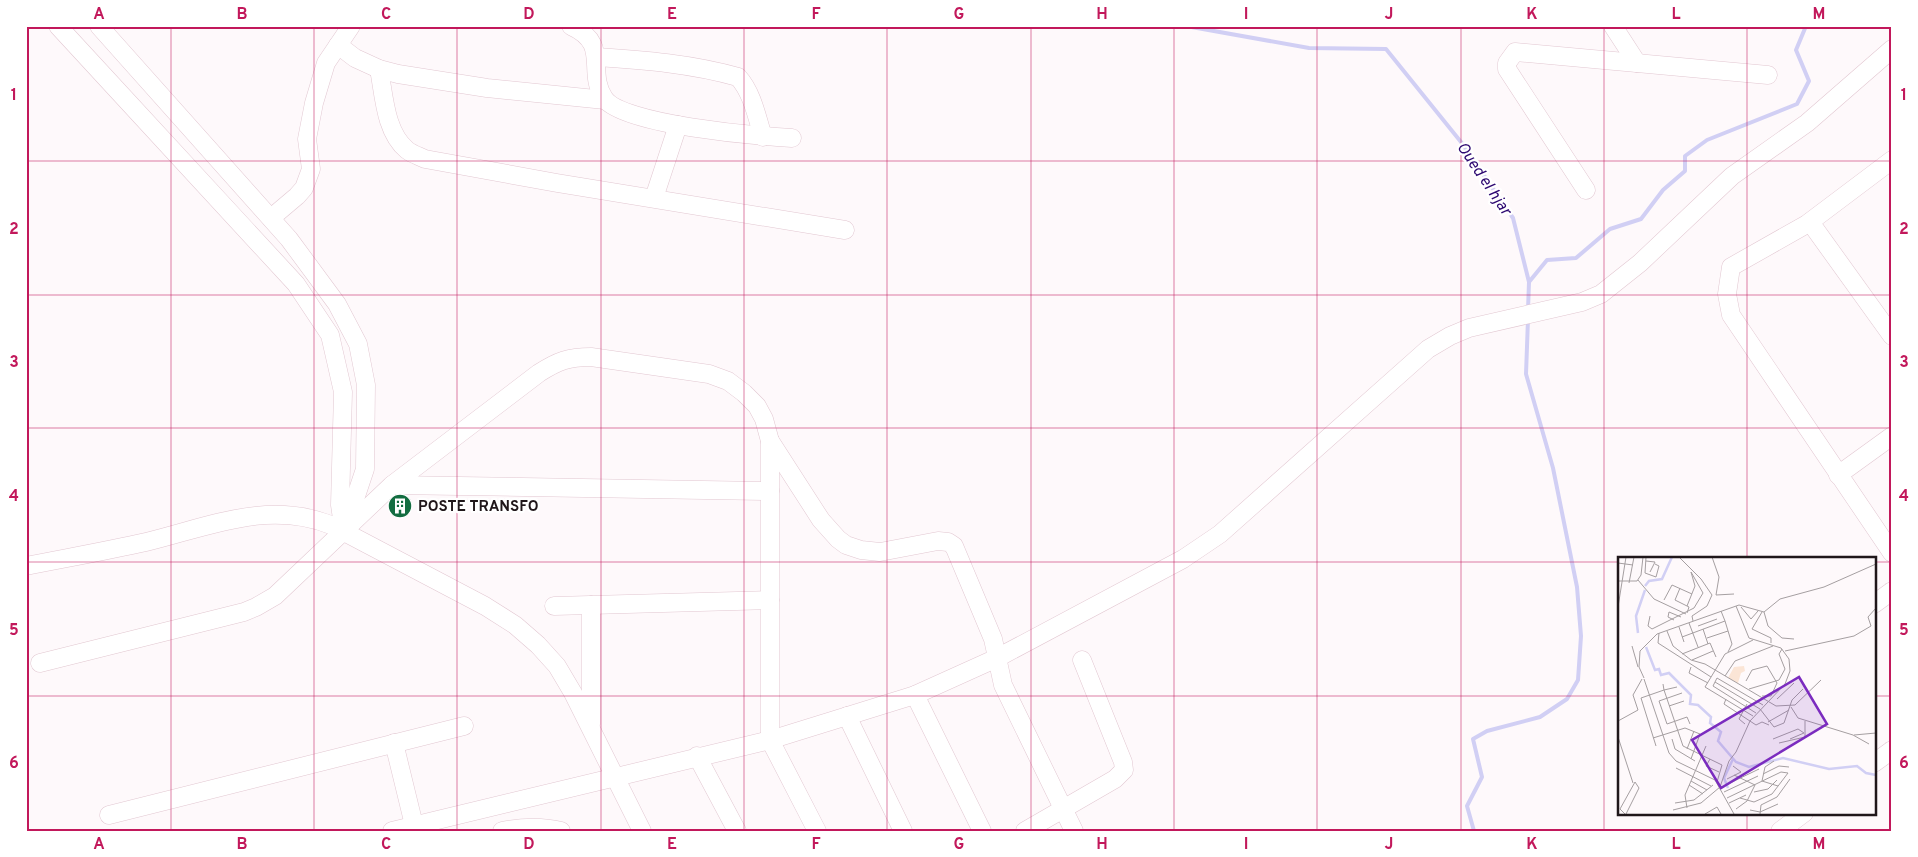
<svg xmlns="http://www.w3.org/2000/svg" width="1918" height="857" font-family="Overpass,sans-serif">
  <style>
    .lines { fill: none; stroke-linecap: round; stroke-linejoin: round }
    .stream { stroke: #d1cff4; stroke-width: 4 }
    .minor-casing { stroke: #e2c7d1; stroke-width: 19 }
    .minor { stroke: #fff; stroke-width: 18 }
    .grid { fill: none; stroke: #c2185b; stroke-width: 1; stroke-opacity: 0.55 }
    .labels { text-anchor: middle; stroke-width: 4.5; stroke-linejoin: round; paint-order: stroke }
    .poi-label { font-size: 15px; font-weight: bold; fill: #20171a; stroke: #fff; text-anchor: start }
    .water-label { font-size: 16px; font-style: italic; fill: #2d0871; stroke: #fff }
    .inset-river { fill: none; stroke: #d1cff4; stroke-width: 2.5 }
    .inset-road { fill: none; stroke: #a59fa1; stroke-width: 1 }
    .view { fill: #7b2cbf; fill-opacity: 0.15; stroke: #7b2cbf; stroke-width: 2.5 }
    .inset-edge { fill: none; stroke: #20171a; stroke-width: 2.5 }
    .neatline { fill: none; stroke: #c2185b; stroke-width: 2 }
    .grid-label { font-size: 16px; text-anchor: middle; font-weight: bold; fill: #c2185b }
  </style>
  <rect width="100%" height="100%" fill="#fef9fb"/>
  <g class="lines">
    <g class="stream">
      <path d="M1186 26 1309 48 1386 49 1461 142 1513 218 1529 282 1528 310"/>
      <path d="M1529 282 1547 260 1576 258 1610 229 1641 219 1663 190 1685 171V156L1707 140 1797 104 1809 81 1796 50 1806 26"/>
      <path d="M1474 831 1467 806 1482 777 1473 739 1487 731 1540 717 1567 699 1578 680 1581 636 1577 587 1553 468 1526 374 1528 319"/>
    </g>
    <g class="minor-casing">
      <g id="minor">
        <path d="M58 26 296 284 330 335 343 392 340 505 344 532"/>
        <path d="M99 26 289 239 337 304 358 344 366 385 365 469 345 529"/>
        <path d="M571 26C611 44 586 71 604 98 621 125 758 136 792 138"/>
        <path d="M1613 26 1637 63"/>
        <path d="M338 45 355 58 379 69 398 74 487 88 605 100"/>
        <path d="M597 57C644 60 692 64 738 77 752 92 757 117 763 137"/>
        <path d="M379 69C384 95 385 132 407 150 412 154 419 156 425 159L557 183 845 230"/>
        <path d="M1892 160 1807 224 1731 267 1727 294 1731 315 1892 553"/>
        <path d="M1586 190 1507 69V63L1515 52 1768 75"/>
        <path d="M654 198 678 125"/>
        <path d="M271 218 297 196 304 188 311 169 307 139 314 103 326 63 351 26"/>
        <path d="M1810 222 1892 336"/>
        <path d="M770 441 821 520 838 539 846 545 861 550 880 552 938 541 948 542 954 546 993 639 1003 685 1074 831"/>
        <path d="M1838 475 1892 436"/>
        <path d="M392 485 770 491"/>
        <path d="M26 566C66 558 106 551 146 542 208 527 267 500 331 525L485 606 515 625 538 645 557 666 573 693 642 831"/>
        <path d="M1874 604 1892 591"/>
        <path d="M591 605V724"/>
        <path d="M554 606 770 600"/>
        <path d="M40 663 244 612 256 607 275 596 392 485 539 373C558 361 568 357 591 357L709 374 728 381 744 393 757 406 764 419 770 441V740L817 831"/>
        <path d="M915 695 982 831"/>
        <path d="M847 716 903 831"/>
        <path d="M394 743 414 825"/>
        <path d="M697 756 737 831"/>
        <path d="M1874 763 1892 750"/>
        <path d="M109 815 464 726"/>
        <path d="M392 831 770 740 915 695 997 658 1183 559 1220 534 1428 349 1450 336 1469 328 1582 302 1601 294 1640 263 1732 176 1807 123 1892 49"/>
        <path d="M502 831C522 827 541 826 561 831"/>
        <path d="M1025 831 1115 779 1124 770 1123 762 1082 660"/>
        <path d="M1780 831 1804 813"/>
      </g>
    </g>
    <use href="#minor" class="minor"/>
  </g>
  <path class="grid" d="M171 26V831M314 26V831M457 26V831M601 26V831M744 26V831M887 26V831M1031 26V831M1174 26V831M1317 26V831M1461 26V831M1604 26V831M1747 26V558M26 161H1892M26 295H1892M26 428H1892M26 562H1619M1874 562H1892M26 696H1619M1874 696H1892M1747 813V831"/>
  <defs>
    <g id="building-disc" transform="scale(1.25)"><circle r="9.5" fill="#136d41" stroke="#fff"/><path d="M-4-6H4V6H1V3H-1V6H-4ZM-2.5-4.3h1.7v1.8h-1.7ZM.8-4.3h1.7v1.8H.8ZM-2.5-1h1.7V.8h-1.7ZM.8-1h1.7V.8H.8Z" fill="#fff"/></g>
  </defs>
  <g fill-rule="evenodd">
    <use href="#building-disc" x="400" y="506"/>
  </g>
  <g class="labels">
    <g class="poi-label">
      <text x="418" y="511">POSTE TRANSFO</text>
    </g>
    <g class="water-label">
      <text transform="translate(1485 178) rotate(56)" y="6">Oued el hjar</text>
    </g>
  </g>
  <g transform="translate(1618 557)">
    <rect width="258" height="258" fill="#fef9fb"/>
    <path d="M126 109 127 114 123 116 120 126 110 121 116 110Z" fill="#fbe5d6"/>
    <path class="inset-river" d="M27 29 31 24 44 22 54 0M20 76 18 59 27 33M28 90 37 113 41 112 43 118 51 116 73 138 72 147 80 148 93 160 92 166 103 175 100 184 118 205 131 210 165 201 211 212 239 209 248 216 258 218M110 231 106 221 115 202"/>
    <path class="inset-road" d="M28 0 27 16 38 20 41 9 37 7M61 0 83 22 94 38 89 49 74 59 75 64M94 0 101 20 98 38M28 4 37 5 32 15M0 6 15 8M20 23 36 42 68 57M0 24H19L23 18 25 0M11 26 16 0M62 31 57 43 71 50 69 56M98 38 116 37M46 43 54 28 74 37M0 50 8 0M123 50 133 62 140 54M144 55 134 72 153 81V86M146 55 150 69 164 81 176 82M32 59 30 69 34 72 76 51 85 36 73 15 77 29 69 49M56 63 50 60 51 55 63 60M107 64 114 87 110 95M71 66 80 90M80 69 99 62M61 70 66 85M85 72 90 87M49 74 55 89 73 103 87 107 158 149 177 148 203 123M41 76 40 86 93 120M64 80 107 64 103 54M89 81 110 74M135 83 107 97 87 130 135 159M14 89 20 110M167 94 236 79 253 69 250 60 258 51M64 97 92 86 98 100M74 103 95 94M73 110 71 116 90 126M107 119 117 104 155 89M26 121 21 110 22 94 39 77 121 48 146 55 162 42 206 30 258 7M26 122 51 196 58 204 97 223 116 257M128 124 134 113 149 109 159 126 153 139H144M97 125 142 152 156 170 166 166 174 143 185 132M45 127 46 133 59 130M131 132 161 123 167 112 161 97 164 92M64 136 41 144 49 167 69 160 72 167M108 142 106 147 138 168 144 165 151 168M159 142 176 126M51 149 66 144M173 150 180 161 235 178 251 187M138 156 95 129 99 121 145 148M0 164 20 153 15 138 24 122M150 165 171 153M127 167 121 162 129 147M236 178 258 176M0 180 15 226M35 181 67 171 82 177 73 202M54 182 57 192 77 204M155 182 180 172 186 176M172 182 186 176M161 186 187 180V164M38 189 23 141 46 133 65 189 104 208 99 225M69 192 76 174M92 202 88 209 101 215M156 204 147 210 144 224 160 229M58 211 93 229M145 217 161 209 171 210M116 218 137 228 129 244 118 252M109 222 123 215 115 209M73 224 89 233M110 227 141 212M71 228 85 237M102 230 111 204 118 195 132 164 167 127 172 114 171 102 163 91 131 81 118 49M106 235 140 219M136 235 150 232 159 223M109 241 163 215 170 216 154 237 136 245 122 241M57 246 76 243 95 228M111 246 128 238M69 251 67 238 88 189M55 253 83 246 102 230M132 253 142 255 160 247M7 257 2 252 17 225 21 231 8 257M87 257 99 250 103 257M142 257 143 248 159 240 172 222"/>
    <path class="view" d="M181 120 209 167 103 231 74 183Z"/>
    <rect width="258" height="258" class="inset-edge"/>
  </g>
  <rect width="1918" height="857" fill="none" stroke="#ffffff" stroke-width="55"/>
  <rect x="28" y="28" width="1862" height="802" class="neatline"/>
  <g class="grid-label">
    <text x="99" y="19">A</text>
    <text x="242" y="19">B</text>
    <text x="386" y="19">C</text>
    <text x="529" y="19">D</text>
    <text x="672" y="19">E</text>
    <text x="816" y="19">F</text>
    <text x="959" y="19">G</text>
    <text x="1102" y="19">H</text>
    <text x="1246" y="19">I</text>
    <text x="1389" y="19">J</text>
    <text x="1532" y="19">K</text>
    <text x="1676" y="19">L</text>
    <text x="1819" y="19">M</text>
    <text x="14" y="100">1</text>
    <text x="1904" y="100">1</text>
    <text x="14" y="234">2</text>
    <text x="1904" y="234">2</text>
    <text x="14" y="367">3</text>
    <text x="1904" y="367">3</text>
    <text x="14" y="501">4</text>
    <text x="1904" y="501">4</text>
    <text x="14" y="635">5</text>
    <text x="1904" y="635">5</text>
    <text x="14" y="768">6</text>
    <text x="1904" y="768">6</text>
    <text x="99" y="849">A</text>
    <text x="242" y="849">B</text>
    <text x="386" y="849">C</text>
    <text x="529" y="849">D</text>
    <text x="672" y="849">E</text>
    <text x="816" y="849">F</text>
    <text x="959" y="849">G</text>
    <text x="1102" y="849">H</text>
    <text x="1246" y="849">I</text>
    <text x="1389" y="849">J</text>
    <text x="1532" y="849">K</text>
    <text x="1676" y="849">L</text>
    <text x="1819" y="849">M</text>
  </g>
</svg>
